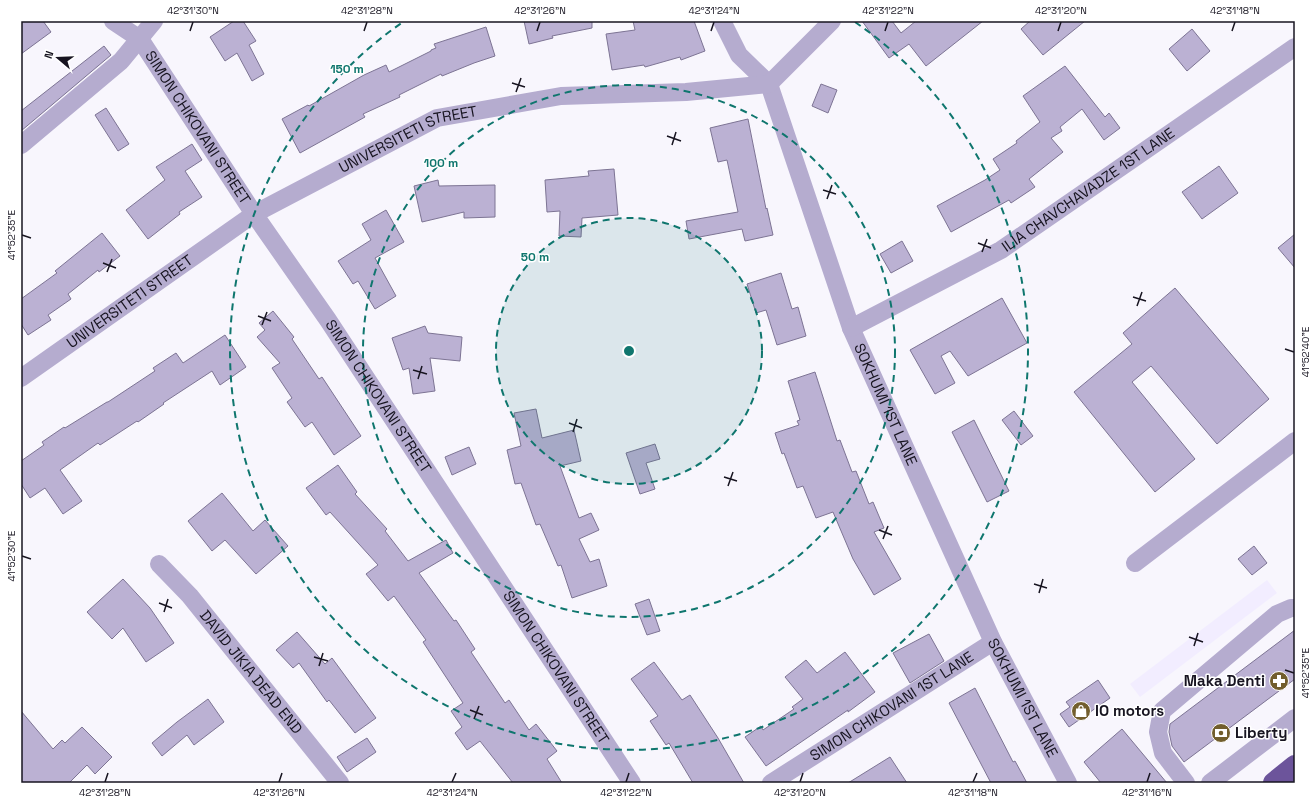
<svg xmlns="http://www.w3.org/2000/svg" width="1316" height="804" font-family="'Space Grotesk',sans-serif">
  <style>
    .built { fill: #f2edff }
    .building { fill: #bbb1d3; stroke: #7d7494 }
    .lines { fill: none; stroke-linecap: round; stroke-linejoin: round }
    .minor { stroke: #b5accf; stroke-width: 18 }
    .highway { stroke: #6c549b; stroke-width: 22 }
    .ticks { fill: none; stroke: #171420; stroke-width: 1.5 }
    .ring { fill: none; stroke: #0f766e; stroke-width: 2; stroke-dasharray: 7 5 }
    .labels { text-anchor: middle; stroke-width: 3; stroke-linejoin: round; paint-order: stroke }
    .street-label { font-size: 15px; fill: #171420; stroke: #fff }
    .poi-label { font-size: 15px; font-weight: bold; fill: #171420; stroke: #fff; text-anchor: start }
    .centre { fill: #0f766e; stroke: #fff; stroke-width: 2 }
    .ring-label { font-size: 12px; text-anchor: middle; font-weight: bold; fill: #0f766e; stroke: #fff; stroke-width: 3; stroke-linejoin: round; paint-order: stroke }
    .neatline { fill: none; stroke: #171420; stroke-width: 1.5 }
    .ticks-label { font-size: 10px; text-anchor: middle; fill: #171420 }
  </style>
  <rect width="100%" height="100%" fill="#f8f6fd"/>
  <path class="built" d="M1267 580 1277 593 1140 697 1130 684Z"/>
  <g class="building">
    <path d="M21 21H43L51 32 21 54Z"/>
    <path d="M234 21H243L256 41 249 45 264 74 252 81 237 53 225 61 210 37Z"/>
    <path d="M524 21H592V28L552 36 553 38 529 44Z"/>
    <path d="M633 21H694L705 51 681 60 680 57 645 67 644 65 612 70 606 34 635 30Z"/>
    <path d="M862 21H892L901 33 916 21H983L926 66 909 44 889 58Z"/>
    <path d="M1030 21H1085L1043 55 1021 29Z"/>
    <path d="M486 27 495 56 474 63 442 76 441 74 399 95 400 97 363 114 365 117 300 153 282 119 308 105 309 106 364 75 386 65 389 72 431 51V50L436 48 434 44Z"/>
    <path d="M1192 29 1210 51 1187 71 1169 49Z"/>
    <path d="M104 46 111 55 21 131V111Z"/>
    <path d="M1065 66 1105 117 1109 113 1120 128 1104 140 1082 109 1060 127 1062 131 1051 138 1063 152 1029 179 1035 187 1011 203 1009 200 951 232 937 206 985 180 1000 170 993 159 1017 143 1016 141 1040 122 1023 96Z"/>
    <path d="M821 84 837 90 828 113 812 106Z"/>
    <path d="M106 108 129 144 118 151 95 115Z"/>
    <path d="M748 119 766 209 767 208 773 235 745 241 742 229 689 239 686 221 738 212 727 160 718 162 710 128Z"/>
    <path d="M192 144 202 160 185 171 202 197 179 212 180 214 148 239 126 210 165 180 156 167Z"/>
    <path d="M1219 166 1238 193 1202 219 1182 192Z"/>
    <path d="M614 169 618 215 582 218 581 237 559 236 560 211 547 212 545 180 589 176 588 171Z"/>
    <path d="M438 180 439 186 495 185V217L464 218V212L422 222 414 186Z"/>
    <path d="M386 210 404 242 375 258 396 296 375 309 358 281 353 284 338 261 371 240 362 224Z"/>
    <path d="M102 233 120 256 99 272 98 270 68 294 71 299 48 315 51 320 28 335 21 324V299L57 273 55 271Z"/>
    <path d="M1295 234V268L1278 248Z"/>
    <path d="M902 241 913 261 891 273 880 254Z"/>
    <path d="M781 273 792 309 798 307 806 336 777 345 766 310 756 313 747 284Z"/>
    <path d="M1175 288 1269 399 1217 444 1151 366 1132 382 1195 459 1155 492 1074 392 1132 344 1123 333Z"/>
    <path d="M1002 298 1027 343 968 376 950 351 941 356 955 383 935 394 910 350Z"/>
    <path d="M273 311 294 337 292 339 319 379 322 377 361 436 334 455 312 422 305 427 287 402 292 398 272 368 280 363 257 337 265 330 259 323Z"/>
    <path d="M425 326 428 333 462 337 460 361 430 358 435 391 413 394 409 368 403 370 392 338Z"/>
    <path d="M225 335 246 367 220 385 212 371 163 403 164 404 138 422 137 421 100 445 98 443 60 470 82 501 63 514 45 488 30 498 21 484V461L44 445 42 442 64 427 65 428 107 402H108L155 371 153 368 176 353 183 363Z"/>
    <path d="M815 372 837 441 840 440 852 472 856 471 869 504 873 502 884 528 874 532 901 579 874 595 853 559 833 512 816 518 803 486 797 488 784 453 782 454 775 433 799 425 797 421 800 420 788 381Z"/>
    <path d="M536 409 542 438 574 430 581 461 560 466 579 518 591 513 599 530 579 539 590 562 599 559 607 586 572 598 561 565 558 566 540 524 536 525 521 483 515 484 507 450 521 446 514 413Z"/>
    <path d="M1014 411 1033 436 1021 445 1002 420Z"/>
    <path d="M974 420 1009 491 987 502 952 432Z"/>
    <path d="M655 444 660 459 646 463 655 489 640 494 626 453Z"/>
    <path d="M469 447 476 464 452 475 445 457Z"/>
    <path d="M338 465 357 492 355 494 387 529 385 531 408 561 446 540 453 553 419 573 454 621 456 620 475 649 471 652 505 703 509 700 529 730 536 724 557 751 547 759 562 783H513L480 741 467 750 455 733 462 727 451 711 463 703 423 642 426 640 394 596 388 601 366 574 378 565 330 512 326 515 306 488Z"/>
    <path d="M222 493 253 531 265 520 288 546 256 574 225 540 212 551 188 521Z"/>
    <path d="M1254 546 1267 563 1252 575 1238 559Z"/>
    <path d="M123 579 150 608 174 643 146 662 123 628 112 639 87 612Z"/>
    <path d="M649 599 660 631 647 635 635 604Z"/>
    <path d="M1295 630V679L1184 762 1172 746 1169 732 1170 724Z"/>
    <path d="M297 632 325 664 332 658 376 718 355 733 329 700 327 702 299 663 293 668 276 650Z"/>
    <path d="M929 634 944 661 910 683 893 653Z"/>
    <path d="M845 652 875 692 848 712V710L766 766 745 737 761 726 763 730 794 709 792 707 803 699 785 677 806 660 817 673Z"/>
    <path d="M654 662 682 700 690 695 718 738 744 783H693L669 743 666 745 650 721 658 716 631 679Z"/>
    <path d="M1098 680 1110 698 1069 727 1060 714 1070 707 1066 702Z"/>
    <path d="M975 688 1013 762 1015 761 1027 783H991L949 703Z"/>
    <path d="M208 699 224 722 194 745 187 735 162 756 152 743 177 722Z"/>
    <path d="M21 711 53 749 62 740 65 743 82 727 112 757 95 774 87 765 69 783H21Z"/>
    <path d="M1122 729 1167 783H1101L1084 762Z"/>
    <path d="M367 738 376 752 347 772 337 757Z"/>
    <path d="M890 757 907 783H848Z"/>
  </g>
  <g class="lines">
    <g class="minor">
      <path id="s1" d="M113 21 140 39 254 214 328 320 632 783"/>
      <path id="s2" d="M722 21 739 55 769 84 851 328 993 642 1068 783"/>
      <path d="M21 145 121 61 154 21"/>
      <path id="s3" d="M851 328 1001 250 1295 47"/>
      <path id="s4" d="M21 378 254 214 437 118 561 96 686 92 769 84 832 21"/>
      <path d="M1135 563 1295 441"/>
      <path id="s5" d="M159 564 190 596 340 783"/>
      <path id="s6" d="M771 783 993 642"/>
      <path d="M1186 783 1163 753 1158 732 1162 711 1277 614 1291 608H1295"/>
      <path d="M1210 783 1295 718"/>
    </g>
    <path class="highway" d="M1274 783 1295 766"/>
  </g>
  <path class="ticks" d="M190 31 193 22M364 31 367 22M537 31 540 22M711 31 714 22M885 31 888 22M1058 31 1061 22M1232 31 1235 22M512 83 525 87M516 92 521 78M667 136 681 141M672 145 676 132M823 190 836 194M827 199 832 185M22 235 31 238M978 243 991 248M982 252 987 239M103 263 116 268M107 272 112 259M1133 297 1146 301M1137 306 1142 292M258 316 271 321M262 325 267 312M1285 349 1294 352M413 370 427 374M418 379 422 366M569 423 582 428M573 432 577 419M724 477 737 481M728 486 733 472M879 530 892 535M883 539 888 526M22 556 31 559M1034 584 1047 588M1039 593 1043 579M159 603 172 608M164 612 168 599M1189 637 1203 642M1194 646 1198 633M314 657 328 661M319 666 323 653M1285 670 1294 673M470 710 483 715M474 719 479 706M105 782 108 773M279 782 282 773M452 782 456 773M626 782 629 773M800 782 803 773M973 782 977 773M1147 782 1150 773"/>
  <circle cx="629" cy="351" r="133" fill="#0f766e" fill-opacity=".12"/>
  <g class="ring">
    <circle cx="629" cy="351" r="133"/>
    <circle cx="629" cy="351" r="266"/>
    <path d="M855 22A399 399 0 1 1 403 22"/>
  </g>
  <defs>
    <g id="pharmacy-disc" transform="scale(1)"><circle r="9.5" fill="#725e2d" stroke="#fff"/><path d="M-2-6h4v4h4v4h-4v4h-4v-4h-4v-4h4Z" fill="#fff"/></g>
    <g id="shop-disc" transform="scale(1)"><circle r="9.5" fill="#725e2d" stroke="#fff"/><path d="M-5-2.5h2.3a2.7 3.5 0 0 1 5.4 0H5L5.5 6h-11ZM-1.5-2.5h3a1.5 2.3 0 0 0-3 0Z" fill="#fff"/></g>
    <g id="bank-disc" transform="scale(1)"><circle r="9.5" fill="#725e2d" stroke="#fff"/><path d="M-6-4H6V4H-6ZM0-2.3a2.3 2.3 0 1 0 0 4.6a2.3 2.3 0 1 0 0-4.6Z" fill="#fff"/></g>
  </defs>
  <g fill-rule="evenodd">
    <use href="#pharmacy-disc" x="1279" y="681"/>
    <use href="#shop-disc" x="1081" y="711"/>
    <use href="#bank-disc" x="1221" y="733"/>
  </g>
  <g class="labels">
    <g class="street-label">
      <text dy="5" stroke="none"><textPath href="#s1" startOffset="138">SIMON CHIKOVANI STREET</textPath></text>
      <text dy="5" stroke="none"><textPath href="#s4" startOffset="457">UNIVERSITETI STREET</textPath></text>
      <text dy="5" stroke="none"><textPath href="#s3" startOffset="275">ILIA CHAVCHAVADZE 1ST LANE</textPath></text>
      <text dy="5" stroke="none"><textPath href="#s4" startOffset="133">UNIVERSITETI STREET</textPath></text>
      <text dy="5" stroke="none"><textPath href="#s1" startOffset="462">SIMON CHIKOVANI STREET</textPath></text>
      <text dy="5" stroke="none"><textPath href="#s2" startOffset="421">SOKHUMI 1ST LANE</textPath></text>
      <text dy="5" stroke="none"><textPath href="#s1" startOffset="786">SIMON CHIKOVANI STREET</textPath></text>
      <text dy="5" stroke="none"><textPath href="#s5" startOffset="142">DAVID JIKIA DEAD END</textPath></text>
      <text dy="5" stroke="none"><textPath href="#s2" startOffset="745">SOKHUMI 1ST LANE</textPath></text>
      <text dy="5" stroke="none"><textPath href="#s6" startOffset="143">SIMON CHIKOVANI 1ST LANE</textPath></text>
    </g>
    <g class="poi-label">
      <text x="1265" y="686" text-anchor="end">Maka Denti</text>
      <text x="1095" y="716">IO motors</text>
      <text x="1235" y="738">Liberty</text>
    </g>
  </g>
  <circle cx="629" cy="351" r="6" class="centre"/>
  <g class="ring-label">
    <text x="347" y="73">150 m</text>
    <text x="441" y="167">100 m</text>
    <text x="535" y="261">50 m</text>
  </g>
  <rect width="1316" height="804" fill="none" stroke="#ffffff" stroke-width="44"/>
  <g transform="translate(58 58) rotate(289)" stroke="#ffffff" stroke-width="3" paint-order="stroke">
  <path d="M0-3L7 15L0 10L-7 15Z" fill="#171420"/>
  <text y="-6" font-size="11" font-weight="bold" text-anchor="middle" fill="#171420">N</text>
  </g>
  <rect x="22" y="22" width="1272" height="760" class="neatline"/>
  <g class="ticks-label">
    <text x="193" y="14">42°31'30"N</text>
    <text x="367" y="14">42°31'28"N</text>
    <text x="540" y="14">42°31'26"N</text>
    <text x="714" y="14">42°31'24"N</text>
    <text x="888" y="14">42°31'22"N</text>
    <text x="1061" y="14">42°31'20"N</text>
    <text x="1235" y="14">42°31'18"N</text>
    <text transform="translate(11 235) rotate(-90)" y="4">41°52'35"E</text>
    <text transform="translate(1305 352) rotate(-90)" y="4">41°52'40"E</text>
    <text transform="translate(11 556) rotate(-90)" y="4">41°52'30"E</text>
    <text transform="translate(1305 673) rotate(-90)" y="4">41°52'35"E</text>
    <text x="105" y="796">42°31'28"N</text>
    <text x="279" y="796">42°31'26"N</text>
    <text x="452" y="796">42°31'24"N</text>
    <text x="626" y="796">42°31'22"N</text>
    <text x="800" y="796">42°31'20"N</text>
    <text x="973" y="796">42°31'18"N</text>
    <text x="1147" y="796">42°31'16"N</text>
  </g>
</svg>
